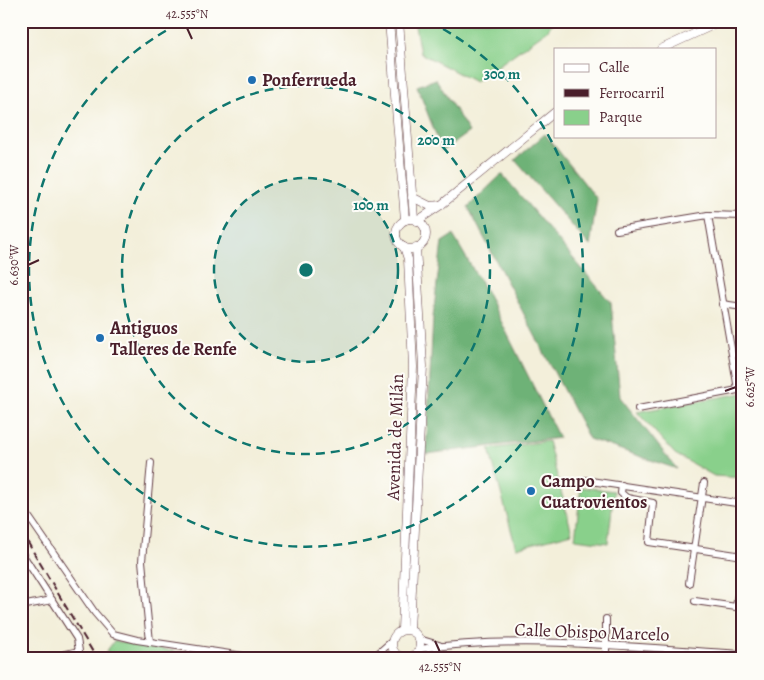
<svg xmlns="http://www.w3.org/2000/svg" width="764" height="680" font-family="Alegreya,serif">
  <style>
    .green { fill: #89d08b; stroke: #6a785b }
    .forest { fill: #6eb277; stroke: #5c6851 }
    .lines { fill: none; stroke-linecap: round; stroke-linejoin: round }
    .minor-casing { stroke: #633e45; stroke-width: 8 }
    .tertiary-casing { stroke: #633e45; stroke-width: 9 }
    .minor { stroke: #fff; stroke-width: 6 }
    .tertiary { stroke: #fff; stroke-width: 8 }
    .rail { stroke: #4a1f2b; stroke-width: 2; stroke-dasharray: 8 4; stroke-linecap: butt }
    .ticks { fill: none; stroke: #4a1f2b; stroke-width: 2 }
    .ring { fill: none; stroke: #0f766e; stroke-width: 2.5; stroke-dasharray: 9 6 }
    .poi-dot { fill: #1f6fb2; stroke: #fdfcf7; stroke-width: 2 }
    .labels { text-anchor: middle; stroke-width: 4; stroke-linejoin: round; paint-order: stroke }
    .poi-label { font-size: 18px; font-weight: bold; fill: #4a1f2b; stroke: #fdfcf7; text-anchor: start }
    .street-label { font-size: 18px; fill: #4a1f2b; stroke: #fdfcf7 }
    .centre { fill: #0f766e; stroke: #fdfcf7; stroke-width: 2.5 }
    .ring-label { font-size: 15px; text-anchor: middle; font-weight: bold; fill: #0f766e; stroke: #fdfcf7; stroke-width: 4; stroke-linejoin: round; paint-order: stroke }
    .neatline { fill: none; stroke: #4a1f2b; stroke-width: 2 }
    .ticks-label { font-size: 12px; text-anchor: middle; fill: #4a1f2b }
  </style>
  <rect width="100%" height="100%" fill="#fdfcf7"/>
  <filter id="ink" filterUnits="userSpaceOnUse"><feTurbulence type="fractalNoise" baseFrequency=".02" numOctaves="2"/><feDisplacementMap in="SourceGraphic" scale="10" xChannelSelector="R" yChannelSelector="G"/><feConvolveMatrix kernelMatrix="1 2 1 2 8 2 1 2 1" color-interpolation-filters="sRGB"/></filter>
  <filter id="wash" filterUnits="userSpaceOnUse"><feTurbulence type="fractalNoise" baseFrequency=".0096" numOctaves="4" result="noise"/><feDisplacementMap in="SourceGraphic" scale="20" xChannelSelector="R" yChannelSelector="G"/><feGaussianBlur stdDeviation="1.12" result="paint"/><feColorMatrix in="noise" values="0 0 0 0 0 0 0 0 0 0 0 0 0 0 0 0 0 1.4 0 .05"/><feComposite in="paint" operator="in"/></filter>
  <g filter="url(#wash)">
    <rect width="100%" height="100%" fill="#f3efda"/>
    <g class="green">
      <path d="M414 21H553L548 30 475 82 420 53Z"/>
      <path d="M743 393V478L714 476 675 454 637 412Z"/>
      <path d="M548 441 572 533 516 548 489 449Z"/>
      <path d="M581 487 614 491 608 543 575 539Z"/>
      <path d="M114 641 221 659H110L106 652Z"/>
    </g>
    <g class="forest">
      <path d="M436 79 469 132 442 151 417 86Z"/>
      <path d="M545 134 597 199 590 246 515 160Z"/>
      <path d="M502 174 611 303 620 397 677 469 589 439 468 207Z"/>
      <path d="M453 235 488 295 559 438 426 454 433 317 442 242Z"/>
    </g>
  </g>
  <g filter="url(#ink)">
    <g class="lines">
      <g class="minor-casing">
        <g id="minor">
          <path d="M708 215 738 389"/>
          <path d="M617 230 708 215 743 216"/>
          <path d="M722 304 743 307"/>
          <path d="M21 309 24 308"/>
          <path d="M21 341H23"/>
          <path d="M638 409 743 389"/>
          <path d="M584 480 743 504"/>
          <path d="M622 485 621 493 627 498 653 503 649 542 743 556"/>
          <path d="M21 502 26 513 95 613 113 634 137 640 263 659"/>
          <path d="M21 552 77 639 79 651 46 659"/>
          <path d="M21 567 29 564"/>
          <path d="M689 583 704 483"/>
          <path d="M695 601 743 608"/>
          <path d="M21 606 52 600"/>
          <path d="M736 607 743 563"/>
          <path d="M606 619V659"/>
          <path d="M419 639 439 645"/>
          <path d="M150 642 142 561 151 463"/>
          <path d="M419 649C525 634 637 648 743 654"/>
          <path d="M375 656 391 642"/>
          <path d="M333 659 398 656"/>
        </g>
      </g>
      <g class="tertiary-casing">
        <g id="tertiary">
          <path d="M389 21 405 220"/>
          <path d="M399 21 414 219"/>
          <path d="M661 49 722 21"/>
          <path d="M412 197 430 206 441 205"/>
          <circle cx="411" cy="234" r="15"/>
          <path d="M417 221 441 205 555 112"/>
          <circle cx="406" cy="644" r="14"/>
          <path d="M402 630 413 367 408 259 404 247"/>
          <path d="M410 630 423 366 416 247"/>
        </g>
      </g>
      <use href="#minor" class="minor"/>
      <use href="#tertiary" class="tertiary"/>
      <path class="rail" d="M21 531 97 659"/>
    </g>
  </g>
  <path class="ticks" d="M187 28 192 39M28 265 39 260M725 391 736 387M435 641 440 652"/>
  <circle cx="306" cy="270" r="92" fill="#0f766e" fill-opacity=".12"/>
  <g class="ring">
    <circle cx="306" cy="270" r="92"/>
    <circle cx="306" cy="270" r="184"/>
    <path d="M430 22A277 277 0 1 1 182 22"/>
  </g>
  <g class="poi-dot">
    <circle cx="252" cy="80" r="5"/>
    <circle cx="100" cy="338" r="5"/>
    <circle cx="531" cy="491" r="5"/>
  </g>
  <g class="labels">
    <g class="poi-label">
      <text x="262" y="86">Ponferrueda</text>
      <text x="110" y="334">Antiguos<tspan x="110" dy="21">Talleres de Renfe</tspan></text>
      <text x="541" y="487">Campo<tspan x="541" dy="21">Cuatrovientos</tspan></text>
    </g>
    <g class="street-label">
      <text transform="translate(395 437) rotate(-88)" y="6">Avenida de Milán</text>
      <text transform="translate(592 632) rotate(2)" y="6">Calle Obispo Marcelo</text>
    </g>
  </g>
  <circle cx="306" cy="270" r="8" class="centre"/>
  <g class="ring-label">
    <text x="502" y="79">300 m</text>
    <text x="436" y="145">200 m</text>
    <text x="371" y="210">100 m</text>
  </g>
  <rect width="764" height="680" fill="none" stroke="#fdfcf7" stroke-width="55"/>
  <rect x="554" y="48" width="162" height="90" fill="#fdfcf7" stroke="#b5a4a5"/>
  <rect x="564" y="64" width="25" height="8" fill="#ffffff" stroke="#b5a4a5"/>
  <text x="599" y="72" font-size="15" fill="#4a1f2b">Calle</text>
  <rect x="564" y="89" width="25" height="8" fill="#4a1f2b" stroke="#b5a4a5"/>
  <text x="599" y="98" font-size="15" fill="#4a1f2b">Ferrocarril</text>
  <rect x="564" y="110" width="25" height="15" fill="#89d08b" stroke="#b5a4a5"/>
  <text x="599" y="122" font-size="15" fill="#4a1f2b">Parque</text>
  <rect x="28" y="28" width="708" height="624" class="neatline"/>
  <g class="ticks-label">
    <text x="187" y="18">42.555°N</text>
    <text transform="translate(14 265) rotate(-90)" y="4">6.630°W</text>
    <text transform="translate(750 387) rotate(-90)" y="4">6.625°W</text>
    <text x="440" y="671">42.555°N</text>
  </g>
</svg>
